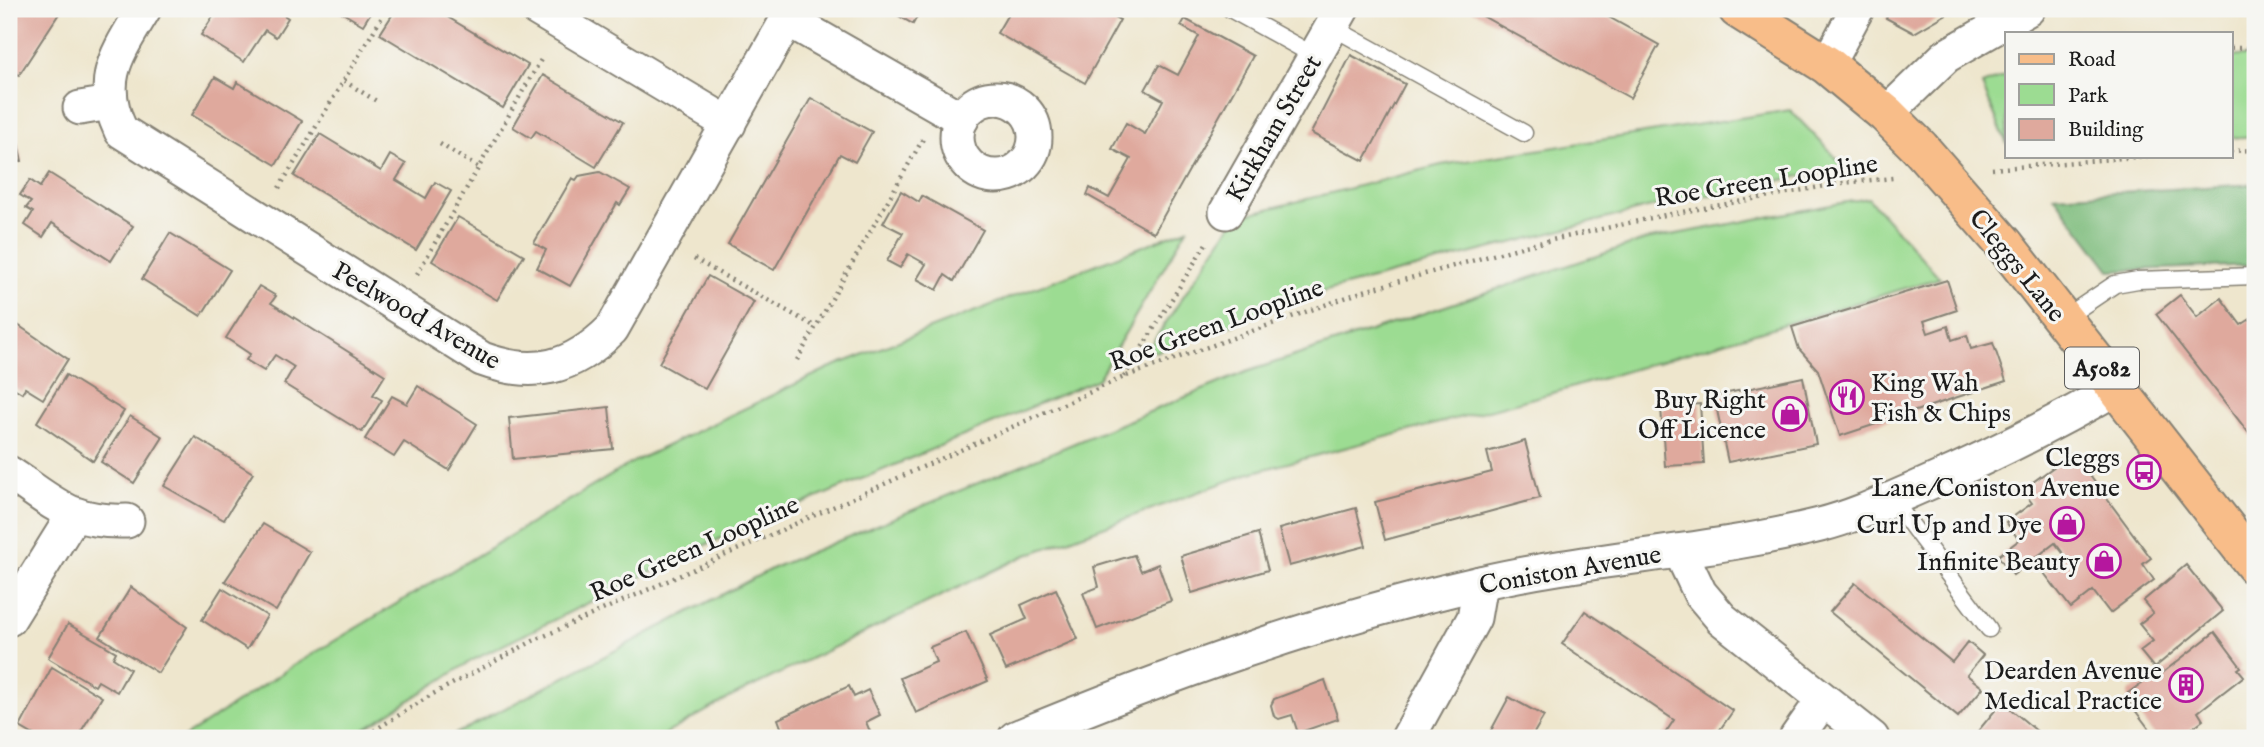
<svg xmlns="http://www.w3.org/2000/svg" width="2264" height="747" font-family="'IM FELL English',serif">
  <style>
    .green { fill: #9cdc92; stroke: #5c7c57; stroke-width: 2 }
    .forest { fill: #7dbc7c; stroke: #4c6c4c; stroke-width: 2 }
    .building { fill: #dfa99d }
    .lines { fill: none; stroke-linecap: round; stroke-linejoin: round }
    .lane-casing { stroke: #858174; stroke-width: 19 }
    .street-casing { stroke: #858174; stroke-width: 37 }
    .primary-casing { stroke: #858174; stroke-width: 42 }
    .path { stroke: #858174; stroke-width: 4.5; stroke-dasharray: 2 5; stroke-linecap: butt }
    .lane { stroke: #fff; stroke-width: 16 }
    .street { stroke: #fff; stroke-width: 33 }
    .primary { stroke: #f8bd89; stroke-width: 38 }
    .primary-bridge-casing { stroke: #858174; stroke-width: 42; stroke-linecap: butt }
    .primary-bridge { stroke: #f8bd89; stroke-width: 38 }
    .labels { text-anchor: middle; stroke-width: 6; stroke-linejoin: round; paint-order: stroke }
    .shield { fill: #f6f6f2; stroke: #5d5d5c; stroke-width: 2 }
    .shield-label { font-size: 24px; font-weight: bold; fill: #1c1c1c }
    .street-label { font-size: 26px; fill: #1c1c1c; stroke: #f6f6f2 }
    .poi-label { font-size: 26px; fill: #1c1c1c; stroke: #f6f6f2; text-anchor: end }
  </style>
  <rect width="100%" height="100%" fill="#f6f6f2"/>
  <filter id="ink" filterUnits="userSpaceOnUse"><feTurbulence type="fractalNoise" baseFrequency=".0143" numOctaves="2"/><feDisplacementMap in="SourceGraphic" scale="14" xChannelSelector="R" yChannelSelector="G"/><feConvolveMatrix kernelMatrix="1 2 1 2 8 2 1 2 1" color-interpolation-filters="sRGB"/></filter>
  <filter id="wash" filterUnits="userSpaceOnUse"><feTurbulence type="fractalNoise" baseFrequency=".00686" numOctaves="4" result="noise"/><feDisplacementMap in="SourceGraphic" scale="28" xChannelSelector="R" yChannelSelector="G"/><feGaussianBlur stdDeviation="1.57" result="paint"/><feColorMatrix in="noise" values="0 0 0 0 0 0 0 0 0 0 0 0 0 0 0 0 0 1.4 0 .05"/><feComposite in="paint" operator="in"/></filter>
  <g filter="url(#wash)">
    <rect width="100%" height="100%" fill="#eee6cd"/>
    <g class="green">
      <path d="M2231 56H2255V136L2231 138Z"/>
      <path d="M2007 75V144L1982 85Z"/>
      <path d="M1790 110 1845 167 1647 208 1322 292 1156 352 1149 348 1236 217 1441 165Z"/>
      <path d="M1868 198 1940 278 1560 391 1250 473 1024 556 735 695 658 738H448L773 568 1246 372 1645 240Z"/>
      <path d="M1187 229 1098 379 703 546 473 660 350 738H183L291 667 635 461 829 368Z"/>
    </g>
    <path class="forest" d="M2255 184V265L2111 271 2054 196Z"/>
    <g id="blocks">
      <g class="building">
        <path d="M11 9H62L19 75 9 69Z"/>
        <path d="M218 9H279L278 11 288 18 276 37 265 30 244 62 201 35Z"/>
        <path d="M336 9H373L363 25Z"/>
        <path d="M396 9H434L528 65 503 108 380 34Z"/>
        <path d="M887 9H921L913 24Z"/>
        <path d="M1011 9H1068L1083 17 1088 9H1100L1120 20 1085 83 997 33Z"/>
        <path d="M1470 9H1594L1659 45 1630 98Z"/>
        <path d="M1890 9H1955L1914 33 1886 18Z"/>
        <path d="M1185 19 1253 56 1154 233 1087 195 1090 188 1109 198 1131 159 1112 149 1126 123 1145 134 1163 100 1145 90 1159 65 1178 75 1199 36 1181 26Z"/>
        <path d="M1351 55 1405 84 1364 161 1311 133Z"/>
        <path d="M543 75 623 122 596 167 536 131 531 138 513 127Z"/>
        <path d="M215 77 234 88 237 82 302 121 276 165 192 115Z"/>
        <path d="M811 98 872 132 855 162 840 154 774 270 728 244Z"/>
        <path d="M9 105 22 161 9 164Z"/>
        <path d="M320 134 381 171 390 155 406 164 396 180 426 198 435 182 451 191 416 250 294 176Z"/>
        <path d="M600 172 630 189 620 205 617 203 570 286 537 268 546 250 534 243 572 178 576 180 579 176Z"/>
        <path d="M49 173 133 226 111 261 52 223 43 237 25 225 33 212 26 208 31 202 20 195 30 180 40 187Z"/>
        <path d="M901 191 919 202 922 196 983 230 954 281 945 275 937 290 917 279 926 264 908 254 900 268 887 261 903 233 883 223Z"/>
        <path d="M458 217 524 255 497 300 432 261Z"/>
        <path d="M170 233 230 270 201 316 142 279Z"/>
        <path d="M708 276 754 302 705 389 659 363Z"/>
        <path d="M1947 280 1957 310 1924 321 1928 333 1948 326 1952 340 1967 335 1971 349 1993 343 2006 381 1840 436 1818 370 1799 349 1792 327Z"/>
        <path d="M259 286 276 296 271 303 385 375 373 395 382 400 362 432 284 384 294 367 275 355 264 371 246 360 250 354 226 338Z"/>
        <path d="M2180 295 2197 317 2221 298 2241 325 2255 316V441L2156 314Z"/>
        <path d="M9 319 68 359 43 399 25 388 22 393 9 385Z"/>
        <path d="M66 375 124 411 93 461 37 422Z"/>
        <path d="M1803 377 1816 444 1728 462 1714 396Z"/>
        <path d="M418 386 477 424 449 470 404 442 394 457 365 439 392 396 407 404Z"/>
        <path d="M1700 404 1704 464 1665 466 1661 407Z"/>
        <path d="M609 407 613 449 513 459 509 418Z"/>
        <path d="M130 416 163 437 134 483 101 462Z"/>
        <path d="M195 437 253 473 224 520 164 486Z"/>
        <path d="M1525 441 1540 498 1385 540 1375 502 1492 472 1487 452Z"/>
        <path d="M2073 453 2151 558 2143 564 2154 580 2110 613 2093 591 2071 608 2044 573 2066 557 2055 543 2013 575 1998 556 2019 540 2006 522 2032 503 2022 490Z"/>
        <path d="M1356 508 1366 546 1289 566 1279 529Z"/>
        <path d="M263 524 310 552 276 611 225 581Z"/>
        <path d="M1258 533 1268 570 1192 593 1181 556Z"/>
        <path d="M1134 555 1141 571 1158 564 1171 601 1097 629 1083 593 1099 587 1094 567Z"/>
        <path d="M2186 565 2223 611 2154 668 2140 651 2153 641 2139 624 2153 613 2143 601Z"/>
        <path d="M1855 583 1952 662 1968 642 1983 655 1967 675 1983 688 1958 717 1830 612Z"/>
        <path d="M131 587 187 627 158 673 100 637Z"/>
        <path d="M222 588 267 616 247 649 202 620Z"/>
        <path d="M1056 589 1078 639 1006 670 990 635 1027 619 1021 605Z"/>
        <path d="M1585 611 1733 711 1714 738H1662L1674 720 1562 644Z"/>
        <path d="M68 624 116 652 113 658 130 669 117 692 98 681 95 686 48 658Z"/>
        <path d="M966 632 988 681 916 713 900 678 936 662 930 647Z"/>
        <path d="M2215 632 2241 667 2238 669 2244 676 2198 712 2203 720 2179 738H2156L2128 701V693L2158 671 2161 674Z"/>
        <path d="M52 667 102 697 77 738H39L20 727Z"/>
        <path d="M1325 680 1338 719 1298 733 1292 715 1279 719 1274 716 1271 705 1274 699Z"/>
        <path d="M849 686 854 697 868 690 880 715 866 722 871 734 862 738H764L782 730 778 719Z"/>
        <path d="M1509 697 1544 716 1531 738H1487Z"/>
        <path d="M2002 702 2032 727 2045 738H1987L1978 731Z"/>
      </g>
    </g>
  </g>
  <g filter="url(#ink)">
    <use href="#blocks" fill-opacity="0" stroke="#858174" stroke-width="2"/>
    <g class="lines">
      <g class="lane-casing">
        <g id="lane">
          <path d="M1230 9 1315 56"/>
          <path d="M1332 27 1524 133"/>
          <path d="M2063 319 2115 284 2138 280 2255 276"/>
          <path d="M1892 499 1989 629"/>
        </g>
      </g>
      <g class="street-casing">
        <g id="street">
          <path d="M144 9C118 53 96 79 121 131L482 359C534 378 572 369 612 329L793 9"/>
          <path d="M537 9 729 124"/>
          <path d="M787 19 962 119"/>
          <path d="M1827 65 1857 9"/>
          <circle cx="996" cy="137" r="39"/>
          <path d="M80 108 110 103"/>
          <path d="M1886 114 1946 56 2028 9"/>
          <path d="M1226 212 1342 9"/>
          <path d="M9 473C55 503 69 523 127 521"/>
          <path d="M1680 551 1700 593 1722 619 1872 738"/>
          <path d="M9 619 73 516"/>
          <path d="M1015 738C1167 675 1319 620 1480 583 1592 557 1709 553 1820 525 1856 516 1891 499 1924 485 1991 456 2054 424 2117 388"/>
          <path d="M1408 738 1474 618 1480 583"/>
          <path d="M1796 738 1823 700"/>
        </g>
      </g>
      <g class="primary-casing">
        <g id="primary">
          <path d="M1738 9 1827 65 1886 114 1920 148"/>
          <path d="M2004 244 2255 565"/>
        </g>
      </g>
      <g class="path">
        <path d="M2231 48H2255"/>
        <path d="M344 81 378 102"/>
        <path d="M440 144 479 168"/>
        <path d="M2231 151 2255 150"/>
        <path d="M1992 169 2148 156"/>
        <path d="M279 188 387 9"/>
        <path d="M694 259 816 327"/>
        <path d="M417 274 542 58"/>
        <path d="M797 360 923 139"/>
        <path d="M1124 377 1207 242"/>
        <path d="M362 738 433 694 533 641 1124 377 1364 291 1525 246 1665 215 1842 183 1893 178"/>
      </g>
      <use href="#lane" class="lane"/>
      <use href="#street" class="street"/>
      <use href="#primary" class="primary"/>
      <g class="primary-bridge-casing">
        <path id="primary-bridge" d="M1920 148 2004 244"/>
      </g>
      <use href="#primary-bridge" class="primary-bridge"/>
    </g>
  </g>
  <defs>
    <g id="restaurant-ring" transform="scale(1.75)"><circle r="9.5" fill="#f6f6f2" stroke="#b5179e" stroke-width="1.5"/><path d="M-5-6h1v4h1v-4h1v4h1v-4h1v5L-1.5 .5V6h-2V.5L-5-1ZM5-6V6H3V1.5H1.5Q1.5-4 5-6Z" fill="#b5179e"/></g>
    <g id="shop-ring" transform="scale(1.75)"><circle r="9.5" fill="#f6f6f2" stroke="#b5179e" stroke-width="1.5"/><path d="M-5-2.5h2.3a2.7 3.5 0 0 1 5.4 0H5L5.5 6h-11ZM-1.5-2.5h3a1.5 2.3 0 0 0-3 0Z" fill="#b5179e"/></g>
    <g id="bus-ring" transform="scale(1.75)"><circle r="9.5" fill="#f6f6f2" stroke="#b5179e" stroke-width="1.5"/><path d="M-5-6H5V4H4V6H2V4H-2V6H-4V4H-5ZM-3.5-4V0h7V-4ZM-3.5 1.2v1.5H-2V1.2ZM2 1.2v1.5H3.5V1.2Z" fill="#b5179e"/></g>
    <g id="building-ring" transform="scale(1.75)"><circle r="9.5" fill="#f6f6f2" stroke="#b5179e" stroke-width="1.5"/><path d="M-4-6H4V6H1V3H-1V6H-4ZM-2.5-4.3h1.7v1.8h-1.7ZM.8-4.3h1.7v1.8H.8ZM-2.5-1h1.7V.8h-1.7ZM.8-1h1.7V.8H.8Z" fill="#b5179e"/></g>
  </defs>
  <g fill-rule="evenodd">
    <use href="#restaurant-ring" x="1847" y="397"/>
    <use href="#shop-ring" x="1790" y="414"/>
    <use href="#bus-ring" x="2144" y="472"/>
    <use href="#shop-ring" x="2067" y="524"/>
    <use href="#shop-ring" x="2104" y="561"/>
    <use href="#building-ring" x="2186" y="685"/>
  </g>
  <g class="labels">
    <rect class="shield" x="2065" y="347.5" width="74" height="41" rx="5"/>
    <g class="shield-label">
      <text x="2102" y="376">A5082</text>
    </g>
    <g class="street-label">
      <text transform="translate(1273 128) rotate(-60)" y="9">Kirkham Street</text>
      <text transform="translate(1766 180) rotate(-9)" y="9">Roe Green Loopline</text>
      <text transform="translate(2018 265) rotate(51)" y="9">Cleggs Lane</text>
      <text transform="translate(417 315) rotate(30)" y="9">Peelwood Avenue</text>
      <text transform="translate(1216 324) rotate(-20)" y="9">Roe Green Loopline</text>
      <text transform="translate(694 548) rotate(-24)" y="9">Roe Green Loopline</text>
      <text transform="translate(1570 569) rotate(-10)" y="9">Coniston Avenue</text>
    </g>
    <g class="poi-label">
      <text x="1871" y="391" text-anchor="start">King Wah<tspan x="1871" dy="30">Fish &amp; Chips</tspan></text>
      <text x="1766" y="408">Buy Right<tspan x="1766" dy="30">Off Licence</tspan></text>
      <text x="2120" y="466">Cleggs<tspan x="2120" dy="30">Lane/Coniston Avenue</tspan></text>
      <text x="2042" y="533">Curl Up and Dye</text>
      <text x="2080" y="570">Infinite Beauty</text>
      <text x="2162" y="679">Dearden Avenue<tspan x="2162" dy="30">Medical Practice</tspan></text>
    </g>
  </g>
  <rect width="2264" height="747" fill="none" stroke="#f6f6f2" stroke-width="35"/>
  <rect x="2005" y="32" width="228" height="126" fill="#f6f6f2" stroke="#9f9f9c" stroke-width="2"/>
  <rect x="2019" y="54" width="35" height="10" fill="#f8bd89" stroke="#9f9f9c" stroke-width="2"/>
  <text x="2068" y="66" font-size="21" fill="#1c1c1c">Road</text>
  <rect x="2019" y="84" width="35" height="21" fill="#9cdc92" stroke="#9f9f9c" stroke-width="2"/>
  <text x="2068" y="102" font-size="21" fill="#1c1c1c">Park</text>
  <rect x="2019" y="119" width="35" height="21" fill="#dfa99d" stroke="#9f9f9c" stroke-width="2"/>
  <text x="2068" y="136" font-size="21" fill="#1c1c1c">Building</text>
</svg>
